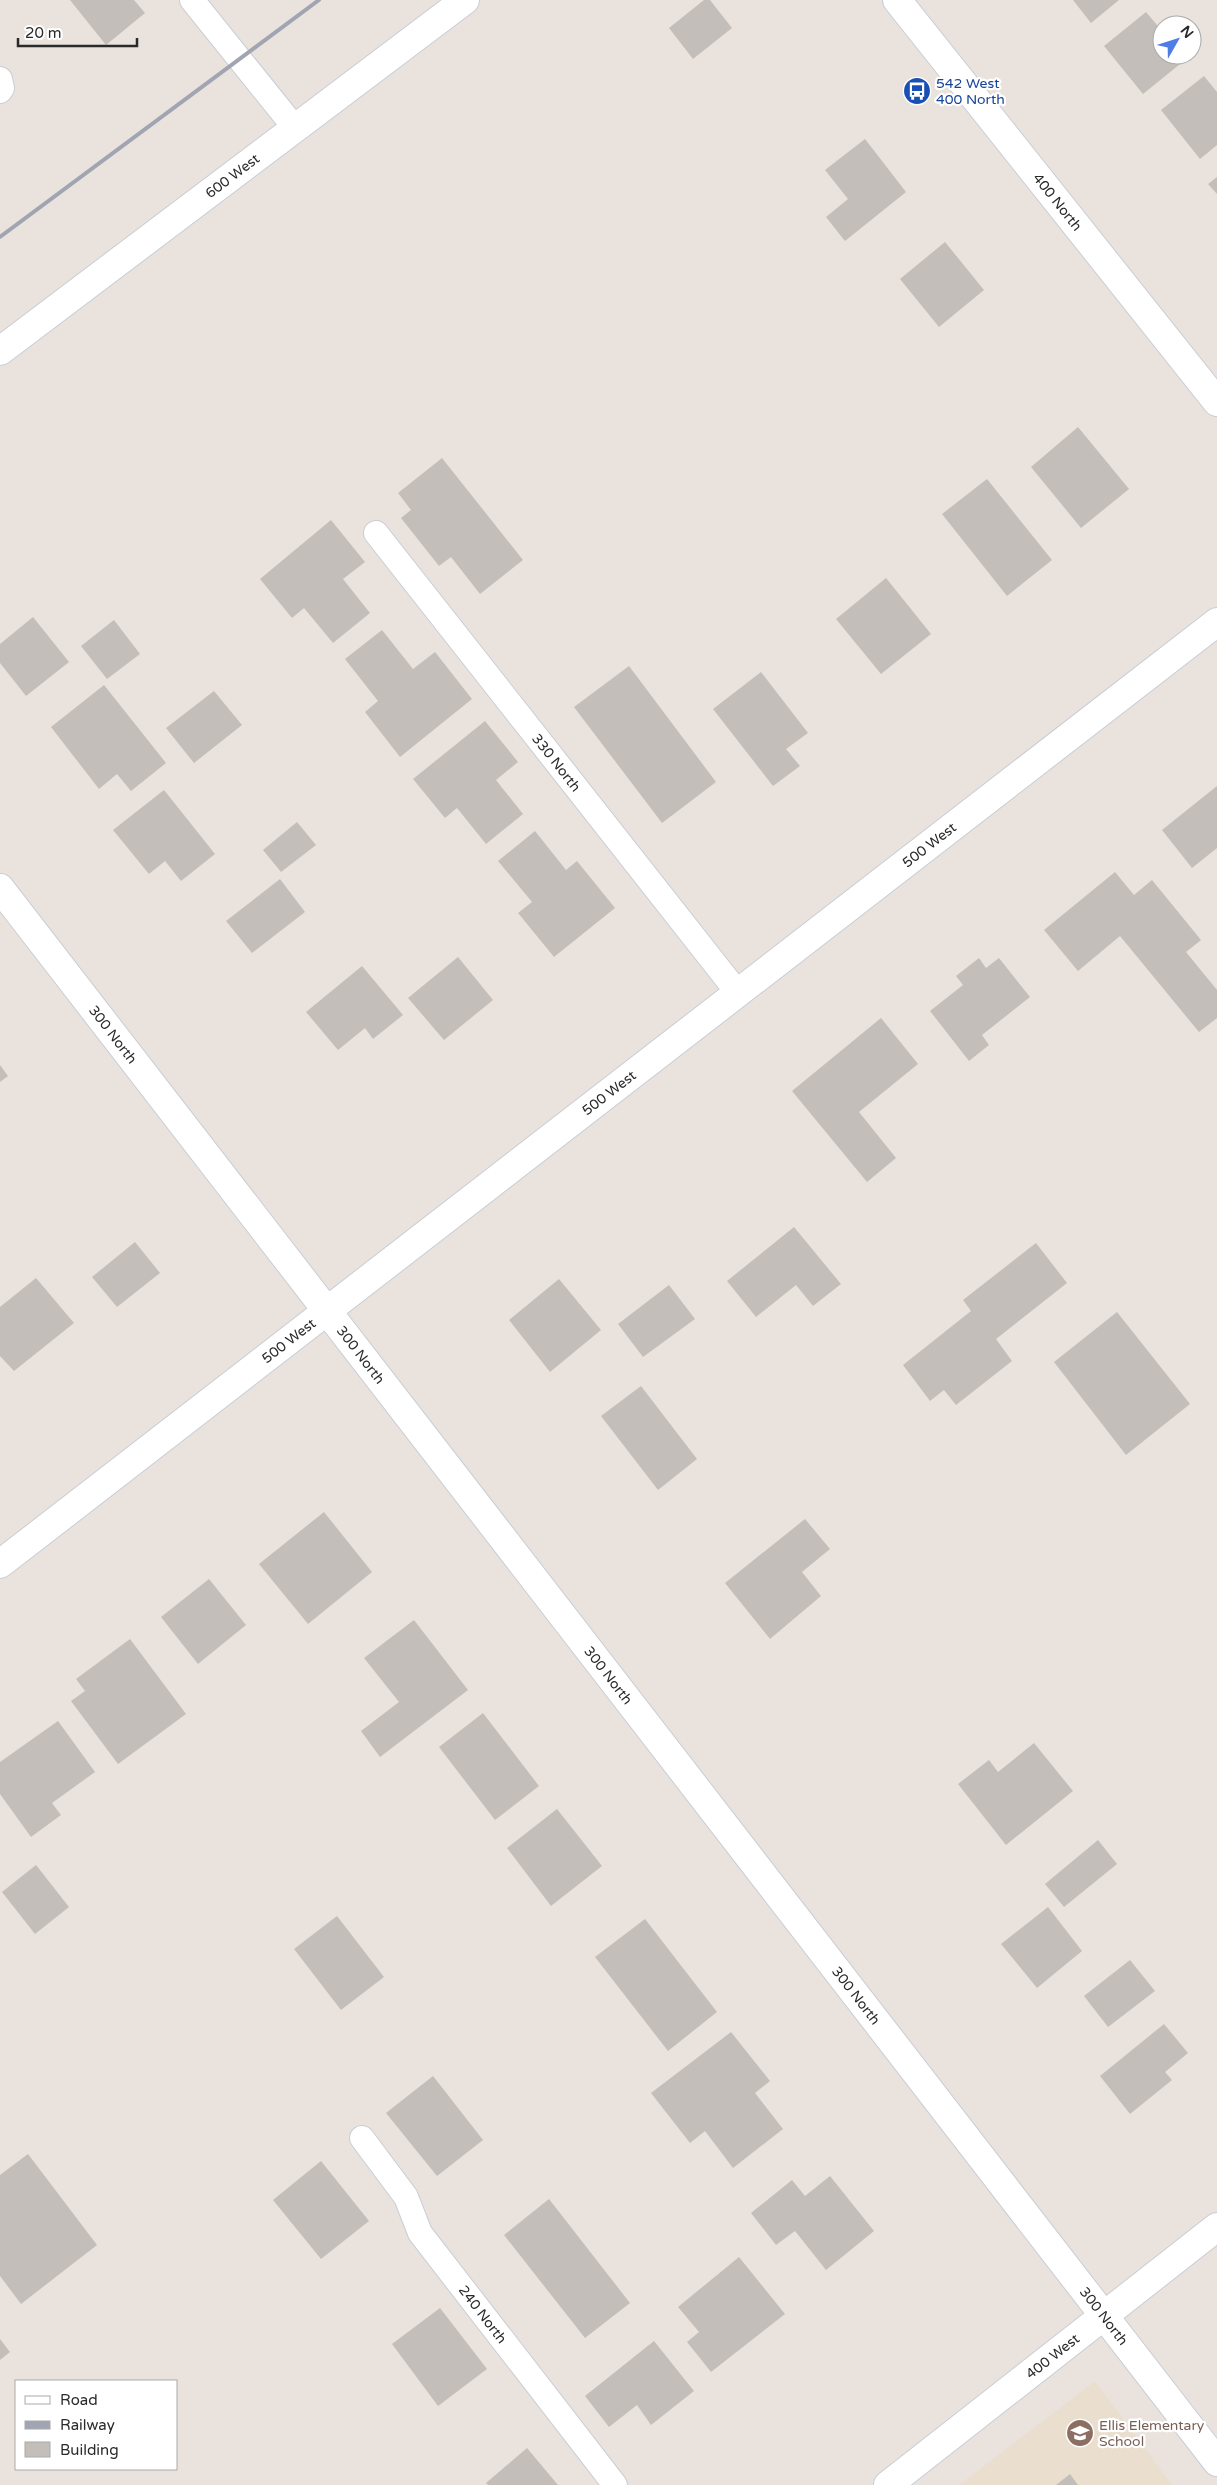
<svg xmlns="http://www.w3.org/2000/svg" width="1217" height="2485" font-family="'Varela Round',sans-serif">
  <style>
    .education { fill: #eadecf }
    .building { fill: #c3beb9 }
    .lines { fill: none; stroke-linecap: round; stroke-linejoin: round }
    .service-casing { stroke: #c9cdd6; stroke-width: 26 }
    .minor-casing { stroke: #c9cdd6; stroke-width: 30 }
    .secondary-casing { stroke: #c9cdd6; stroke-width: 30 }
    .service { stroke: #fff; stroke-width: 24 }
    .minor { stroke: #fff; stroke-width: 28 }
    .secondary { stroke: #fff; stroke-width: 28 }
    .rail { stroke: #a1a5b2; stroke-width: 4 }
    .labels { text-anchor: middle; stroke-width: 4.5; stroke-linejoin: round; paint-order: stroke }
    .transit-label { font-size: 14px; fill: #164399; stroke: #fff; text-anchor: start }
    .street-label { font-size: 14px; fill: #2a2a2a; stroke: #fff }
    .education-label { font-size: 14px; fill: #785e54; stroke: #fff; text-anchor: start }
  </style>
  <rect width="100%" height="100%" fill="#eae3dd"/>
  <path class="education" d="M1095 2381 1172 2485H959Z"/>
  <g class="building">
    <path d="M70 0H134L145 13 106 45Z"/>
    <path d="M704 0H710L732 28 693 59 669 28Z"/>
    <path d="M1073 0H1119L1091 23Z"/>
    <path d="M1146 12 1162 31V55H1181L1185 60 1143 94 1104 46Z"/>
    <path d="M1204 76 1217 92V145L1200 159 1161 110Z"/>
    <path d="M865 139 906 192 845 241 826 217 848 199 825 170Z"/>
    <path d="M1217 177V194L1208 184Z"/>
    <path d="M945 242 984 290 939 327 900 279Z"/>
    <path d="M1078 427 1129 489 1081 528 1031 467Z"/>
    <path d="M442 458 523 560 480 594 451 557 439 566 401 518 411 510 398 493Z"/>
    <path d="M987 479 1052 560 1007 596 942 514Z"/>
    <path d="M331 520 365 562 343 579 370 613 333 643 304 608 292 618 260 579Z"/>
    <path d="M886 578 931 634 881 674 836 619Z"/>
    <path d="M33 617 69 662 26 696 0 663V644Z"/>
    <path d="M114 620 140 654 107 679 81 646Z"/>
    <path d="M382 630 413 669 435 652 472 699 400 757 365 712 378 701 345 659Z"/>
    <path d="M629 666 716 782 662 823 574 707Z"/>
    <path d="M761 672 808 733 786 749 800 766 773 786 713 709Z"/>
    <path d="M104 685 166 763 131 791 117 774 99 789 51 727Z"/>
    <path d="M214 691 242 725 194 763 166 728Z"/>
    <path d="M485 721 518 762 496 780 523 814 486 844 457 808 445 818 413 779Z"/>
    <path d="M1217 786V848L1192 868 1162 830Z"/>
    <path d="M164 790 215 854 181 881 165 861 149 874 113 830Z"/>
    <path d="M297 822 316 845 281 872 263 850Z"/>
    <path d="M535 831 566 870 577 861 615 908 554 957 518 913 532 902 498 861Z"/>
    <path d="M1115 872 1134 895 1152 880 1201 940 1186 952 1217 990V1018L1199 1032 1120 936 1078 971 1044 930Z"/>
    <path d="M280 879 305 912 252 953 226 921Z"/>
    <path d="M458 957 493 1000 444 1040 408 998Z"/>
    <path d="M979 958 986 968 999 958 1030 997 982 1035 989 1045 969 1061 930 1011 963 985 956 976Z"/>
    <path d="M362 966 403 1015 373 1039 365 1028 338 1050 306 1012Z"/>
    <path d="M881 1018 918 1064 859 1112 896 1158 867 1182 792 1091Z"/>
    <path d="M0 1065 8 1076 0 1082Z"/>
    <path d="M794 1227 841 1284 813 1306 796 1285 756 1317 727 1281Z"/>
    <path d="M135 1242 160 1273 117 1307 92 1277Z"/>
    <path d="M1036 1243 1067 1283 996 1339 1012 1361 956 1405 944 1390 930 1401 903 1365 971 1311 963 1300Z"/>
    <path d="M36 1278 74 1323 14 1371 0 1356V1307Z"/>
    <path d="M559 1279 601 1330 550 1372 509 1320Z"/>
    <path d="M669 1285 695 1319 643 1357 618 1324Z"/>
    <path d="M1117 1312 1190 1404 1126 1455 1054 1362Z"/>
    <path d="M641 1386 697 1459 658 1490 601 1416Z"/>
    <path d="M324 1512 372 1572 308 1624 259 1564Z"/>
    <path d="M805 1519 830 1549 802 1572 821 1596 770 1639 725 1583Z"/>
    <path d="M209 1579 246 1625 198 1664 161 1617Z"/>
    <path d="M414 1620 468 1690 380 1757 361 1731 399 1702 364 1658Z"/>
    <path d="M130 1639 186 1714 118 1764 71 1701 85 1691 76 1679Z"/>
    <path d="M483 1713 539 1786 495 1820 439 1747Z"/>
    <path d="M58 1721 95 1772 52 1803 61 1815 31 1837 0 1794V1762Z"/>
    <path d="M1034 1743 1073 1791 1006 1845 958 1784 989 1760 998 1772Z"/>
    <path d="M557 1809 602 1866 551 1906 507 1848Z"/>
    <path d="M1098 1840 1117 1864 1064 1907 1045 1884Z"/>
    <path d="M36 1865 69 1907 35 1934 2 1892Z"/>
    <path d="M1048 1907 1082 1951 1037 1988 1001 1944Z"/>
    <path d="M337 1916 384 1977 341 2010 294 1949Z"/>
    <path d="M645 1919 717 2012 668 2051 595 1957Z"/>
    <path d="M1130 1960 1155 1991 1108 2027 1084 1996Z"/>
    <path d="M1164 2024 1188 2053 1165 2072 1172 2080 1130 2114 1100 2076Z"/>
    <path d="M731 2032 770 2081 755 2093 783 2129 733 2168 705 2131 690 2143 651 2093Z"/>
    <path d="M433 2076 483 2140 437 2176 386 2113Z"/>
    <path d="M28 2154 97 2245 21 2304 0 2276V2175Z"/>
    <path d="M321 2161 369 2221 321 2259 273 2200Z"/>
    <path d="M830 2176 874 2231 826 2270 795 2231 776 2245 751 2213 792 2180 805 2196Z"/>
    <path d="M549 2199 630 2303 585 2338 504 2235Z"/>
    <path d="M739 2257 785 2314 711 2372 687 2342 699 2332 678 2307Z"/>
    <path d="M440 2308 487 2369 438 2406 392 2344Z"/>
    <path d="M0 2339 10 2352 0 2360Z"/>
    <path d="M654 2341 694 2391 651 2425 637 2405 609 2427 585 2396Z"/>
    <path d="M527 2448 558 2485H488L486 2483Z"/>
    <path d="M1070 2474 1078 2485H1056Z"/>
  </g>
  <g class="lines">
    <g class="service-casing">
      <g id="service">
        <path d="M192 0 295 128"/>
        <path d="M0 79 2 88 0 91"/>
        <path id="s1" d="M376 533 738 993"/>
        <path id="s2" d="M362 2138 406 2197 420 2233 615 2485"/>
      </g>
    </g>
    <g class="minor-casing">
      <g id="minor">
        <path id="s3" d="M897 0 1217 402"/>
        <path id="s4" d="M0 888 1217 2462"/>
        <path id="s5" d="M0 1564 1217 622"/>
        <path id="s6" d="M888 2485 1217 2227"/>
      </g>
    </g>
    <g class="secondary-casing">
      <g id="secondary">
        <path id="s7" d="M0 351 465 0"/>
      </g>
    </g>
    <use href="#service" class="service"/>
    <use href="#minor" class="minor"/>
    <use href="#secondary" class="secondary"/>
    <path class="rail" d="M0 237 319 0"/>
  </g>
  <defs>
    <g id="bus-disc" transform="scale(1.4375)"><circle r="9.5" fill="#1a4fb4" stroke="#fff"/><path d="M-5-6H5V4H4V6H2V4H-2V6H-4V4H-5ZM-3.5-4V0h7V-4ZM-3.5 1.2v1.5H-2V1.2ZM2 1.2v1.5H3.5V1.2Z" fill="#fff"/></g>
    <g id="school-disc" transform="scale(1.4375)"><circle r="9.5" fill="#8d6e63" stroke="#fff"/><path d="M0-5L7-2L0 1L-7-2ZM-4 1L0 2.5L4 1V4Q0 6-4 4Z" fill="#fff"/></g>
  </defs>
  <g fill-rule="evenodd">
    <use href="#bus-disc" x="917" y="91"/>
    <use href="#school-disc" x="1080" y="2433"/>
  </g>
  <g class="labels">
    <g class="transit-label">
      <text x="936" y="88">542 West<tspan x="936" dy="16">400 North</tspan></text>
    </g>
    <g class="street-label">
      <text dy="5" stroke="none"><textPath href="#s7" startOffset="291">600 West</textPath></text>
      <text dy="5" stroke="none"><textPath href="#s3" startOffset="258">400 North</textPath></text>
      <text dy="5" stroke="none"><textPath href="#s1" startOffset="292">330 North</textPath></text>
      <text dy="5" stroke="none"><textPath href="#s5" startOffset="1175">500 West</textPath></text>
      <text dy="5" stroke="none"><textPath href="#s4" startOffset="185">300 North</textPath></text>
      <text dy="5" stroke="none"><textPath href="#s5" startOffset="770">500 West</textPath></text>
      <text dy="5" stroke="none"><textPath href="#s5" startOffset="365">500 West</textPath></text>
      <text dy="5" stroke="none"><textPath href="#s4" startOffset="590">300 North</textPath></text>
      <text dy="5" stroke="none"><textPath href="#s4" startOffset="995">300 North</textPath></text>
      <text dy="5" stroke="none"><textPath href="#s4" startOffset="1400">300 North</textPath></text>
      <text dy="5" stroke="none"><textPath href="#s2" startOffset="215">240 North</textPath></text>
      <text dy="5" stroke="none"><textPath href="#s4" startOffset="1805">300 North</textPath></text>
      <text dy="5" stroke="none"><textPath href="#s6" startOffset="209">400 West</textPath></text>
    </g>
    <g class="education-label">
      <text x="1099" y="2430">Ellis Elementary<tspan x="1099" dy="16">School</tspan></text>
    </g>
  </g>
  <rect x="15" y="2380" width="162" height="90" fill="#ffffff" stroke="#aaaaaa"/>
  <rect x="25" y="2396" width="25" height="8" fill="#ffffff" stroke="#aaaaaa"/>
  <text x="60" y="2405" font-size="15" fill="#2a2a2a">Road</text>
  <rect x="25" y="2421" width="25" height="8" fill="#a1a5b2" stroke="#aaaaaa"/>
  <text x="60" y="2430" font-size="15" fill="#2a2a2a">Railway</text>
  <rect x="25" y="2442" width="25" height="15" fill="#c3beb9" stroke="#aaaaaa"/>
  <text x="60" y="2455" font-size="15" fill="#2a2a2a">Building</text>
  <g transform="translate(1177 40) rotate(51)"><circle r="24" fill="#ffffff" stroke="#aaaaaa"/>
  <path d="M0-4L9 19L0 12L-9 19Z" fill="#4f7de6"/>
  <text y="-8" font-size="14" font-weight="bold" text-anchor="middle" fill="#2a2a2a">N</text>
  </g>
  <path d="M18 38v8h119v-8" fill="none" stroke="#2a2a2a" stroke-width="2.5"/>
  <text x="25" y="38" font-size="15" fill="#2a2a2a" stroke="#ffffff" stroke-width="4" paint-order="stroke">20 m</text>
</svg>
